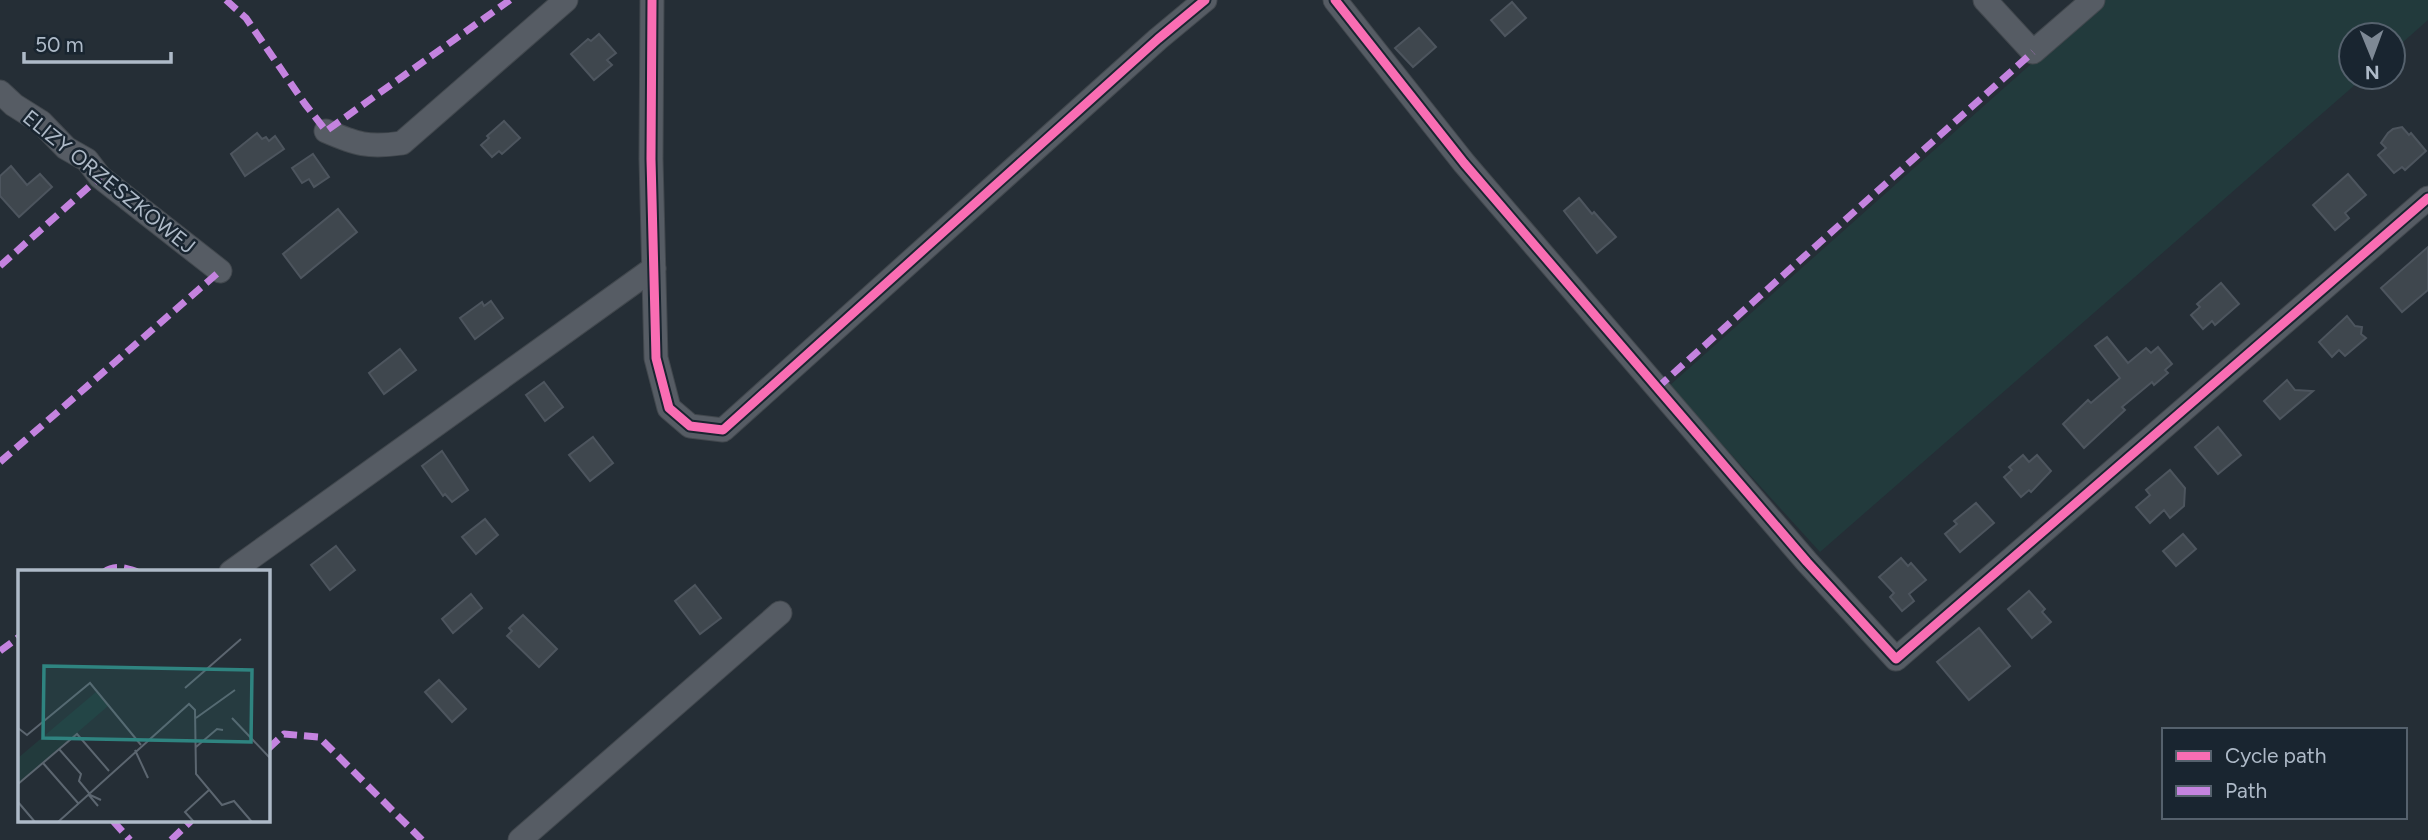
<svg xmlns="http://www.w3.org/2000/svg" width="2428" height="840" font-family="Figtree,sans-serif">
  <style>
    .green { fill: #223a3c }
    .building { fill: #3f474e; stroke: #4d555e; stroke-width: 2 }
    .lines { fill: none; stroke-linecap: round; stroke-linejoin: round }
    .minor-casing { stroke: #42484e; stroke-width: 25 }
    .minor { stroke: #565c64; stroke-width: 23 }
    .quiet { stroke: #c483df; stroke-width: 7; stroke-dasharray: 14 7; stroke-linecap: butt }
    .cycleway-casing { stroke: #192530; stroke-width: 13 }
    .cycleway { stroke: #f96db3; stroke-width: 9 }
    .labels { text-anchor: middle; stroke-width: 5; stroke-linejoin: round; paint-order: stroke }
    .street-label { font-size: 21px; fill: #aebac8; stroke: #192530 }
    .inset-road { fill: none; stroke: #5c6670; stroke-width: 2 }
    .view { fill: #2f8480; fill-opacity: 0.15; stroke: #2f8480; stroke-width: 3.5 }
    .inset-edge { fill: none; stroke: #aebac8; stroke-width: 3.5 }
  </style>
  <rect width="100%" height="100%" fill="#252e36"/>
  <path class="green" d="M2103 0H2428V20L2393 51V35H2351V77H2364L1820 552 1669 386Z"/>
  <g class="building">
    <path d="M1512 2 1526 18 1505 36 1491 20Z"/>
    <path d="M1419 28 1436 47 1413 67 1395 48Z"/>
    <path d="M599 34 616 53 607 60 612 65 594 80 571 54 588 39 591 41Z"/>
    <path d="M504 121 520 138 502 154 499 151 492 157 481 145 489 138 487 136Z"/>
    <path d="M2402 127 2409 135 2411 133 2426 151 2405 170 2402 167 2394 173 2378 155 2386 148 2381 143 2388 133 2393 129Z"/>
    <path d="M257 133 262 139 266 137 269 141 275 136 284 149 245 176 231 154Z"/>
    <path d="M313 154 329 177 314 187 309 179 302 183 292 168Z"/>
    <path d="M11 166 27 185 40 174 52 187 19 217 0 196V176Z"/>
    <path d="M2348 174 2366 195 2345 213 2349 218 2335 230 2313 205Z"/>
    <path d="M1579 198 1592 214 1594 212 1616 237 1597 253 1564 211Z"/>
    <path d="M338 209 357 232 301 278 283 254Z"/>
    <path d="M2428 247V290L2402 312 2381 288Z"/>
    <path d="M2221 283 2239 304 2215 325 2212 321 2203 329 2191 315 2200 307 2197 304Z"/>
    <path d="M491 301 503 318 475 339 460 318 482 302 484 306Z"/>
    <path d="M2347 316 2355 326 2362 327 2361 334 2366 338 2345 356 2339 350 2332 357 2319 342Z"/>
    <path d="M2107 337 2128 363 2146 348 2151 353 2158 347 2172 364 2165 370 2168 373 2154 385 2152 382 2122 407 2125 410 2084 448 2063 424 2088 400 2091 403 2120 378 2095 346Z"/>
    <path d="M400 349 416 370 384 394 369 373Z"/>
    <path d="M2287 380 2295 390 2313 391 2280 419 2264 401Z"/>
    <path d="M544 382 563 407 545 421 526 395Z"/>
    <path d="M2218 427 2241 455 2218 474 2195 447Z"/>
    <path d="M593 437 613 463 590 481 569 455Z"/>
    <path d="M442 451 468 490 452 502 445 494 443 496 422 466Z"/>
    <path d="M2023 455 2029 462 2037 455 2051 471 2031 492 2029 490 2021 497 2004 477 2012 470 2009 467Z"/>
    <path d="M2170 470 2185 488 2184 506 2170 518 2164 510 2150 523 2136 507 2150 495 2146 490Z"/>
    <path d="M1976 503 1994 523 1960 552 1945 534 1957 524 1954 521Z"/>
    <path d="M485 519 498 535 476 554 462 537Z"/>
    <path d="M2183 534 2196 549 2176 566 2163 551Z"/>
    <path d="M336 546 355 570 330 590 311 565Z"/>
    <path d="M1901 558 1908 566 1911 563 1926 580 1909 594 1914 601 1902 611 1890 597 1894 593 1879 577Z"/>
    <path d="M695 585 721 618 700 634 675 601Z"/>
    <path d="M2029 591 2045 609 2042 612 2051 622 2032 638 2008 609Z"/>
    <path d="M471 594 482 608 453 633 442 619Z"/>
    <path d="M523 615 557 649 539 667 507 636 512 631 509 628Z"/>
    <path d="M1979 628 2010 666 1969 700 1937 662Z"/>
    <path d="M439 680 466 709 452 722 425 692Z"/>
  </g>
  <g class="lines">
    <g class="minor-casing">
      <g id="minor">
        <path d="M652 0 651 159 656 358 669 408 690 426 723 430 1158 39 1205 0"/>
        <path d="M1335 0 1464 163 1807 562 1896 659 2428 198"/>
        <path d="M1985 0 2033 52 2093 0"/>
        <path d="M0 92 14 105 41 122 66 148 87 160 100 177 220 271"/>
        <path d="M326 131C356 144 368 148 402 143L566 0"/>
        <path d="M231 572 654 268"/>
        <path d="M520 840 780 613"/>
      </g>
    </g>
    <use href="#minor" class="minor"/>
    <g class="quiet">
      <path d="M226 0 246 18 305 104 326 131 510 0"/>
      <path d="M0 266 100 177"/>
      <path d="M1657 388 2033 52"/>
      <path d="M0 462 220 271"/>
      <path d="M104 572C115 564 125 568 138 572"/>
      <path d="M0 651 19 637"/>
      <path d="M268 749 284 734 319 737 422 840"/>
      <path d="M113 821 130 840"/>
      <path d="M171 840 191 821"/>
    </g>
    <g class="cycleway-casing">
      <g id="cycleway">
        <path d="M652 0 651 159 656 358 669 408 690 426 723 430 1158 39 1205 0"/>
        <path d="M1335 0 1464 163 1807 562 1896 659 2428 198"/>
      </g>
    </g>
    <use href="#cycleway" class="cycleway"/>
  </g>
  <g class="labels">
    <g class="street-label">
      <text transform="translate(109 182) rotate(39)" y="7">ELIZY ORZESZKOWEJ</text>
    </g>
  </g>
  <g transform="translate(18 570)">
    <rect width="252" height="252" fill="#252e36"/>
    <path d="M78 122 90 136 1 213 0 188Z" fill="#223a3c"/>
    <path class="inset-road" d="M167 118 223 69M178 148 217 120M214 148 252 188M0 158 9 165 72 113 123 175M178 177 199 159 205 160M41 179 63 204 61 211 71 223M117 180 130 208M25 193 60 233M0 214 59 164 91 201M0 232 17 252M80 236 70 224 83 230M40 252 171 134 177 140 178 204 204 235 216 231 234 252M176 252 167 242 191 220"/>
    <path class="view" d="M26 96 234 100 233 172 25 168Z"/>
    <rect width="252" height="252" class="inset-edge"/>
  </g>
  <rect x="2162" y="728" width="245" height="91" fill="#192530" stroke="#55616d" stroke-width="2"/>
  <rect x="2176" y="751" width="35" height="10" fill="#f96db3" stroke="#55616d" stroke-width="2"/>
  <text x="2225" y="763" font-size="21" fill="#aebac8">Cycle path</text>
  <rect x="2176" y="786" width="35" height="10" fill="#c483df" stroke="#55616d" stroke-width="2"/>
  <text x="2225" y="798" font-size="21" fill="#aebac8">Path</text>
  <g transform="translate(2372 56) rotate(179)"><circle r="33" fill="#192530" stroke="#55616d" stroke-width="2"/>
  <path d="M0-5L12 26L0 18L-12 26Z" fill="#7e8995"/>
  <text y="-10" font-size="19" font-weight="bold" text-anchor="middle" fill="#aebac8">N</text>
  </g>
  <path d="M24 52v10h147v-10" fill="none" stroke="#aebac8" stroke-width="3.5"/>
  <text x="35" y="52" font-size="21" fill="#aebac8" stroke="#192530" stroke-width="5" paint-order="stroke">50 m</text>
</svg>
